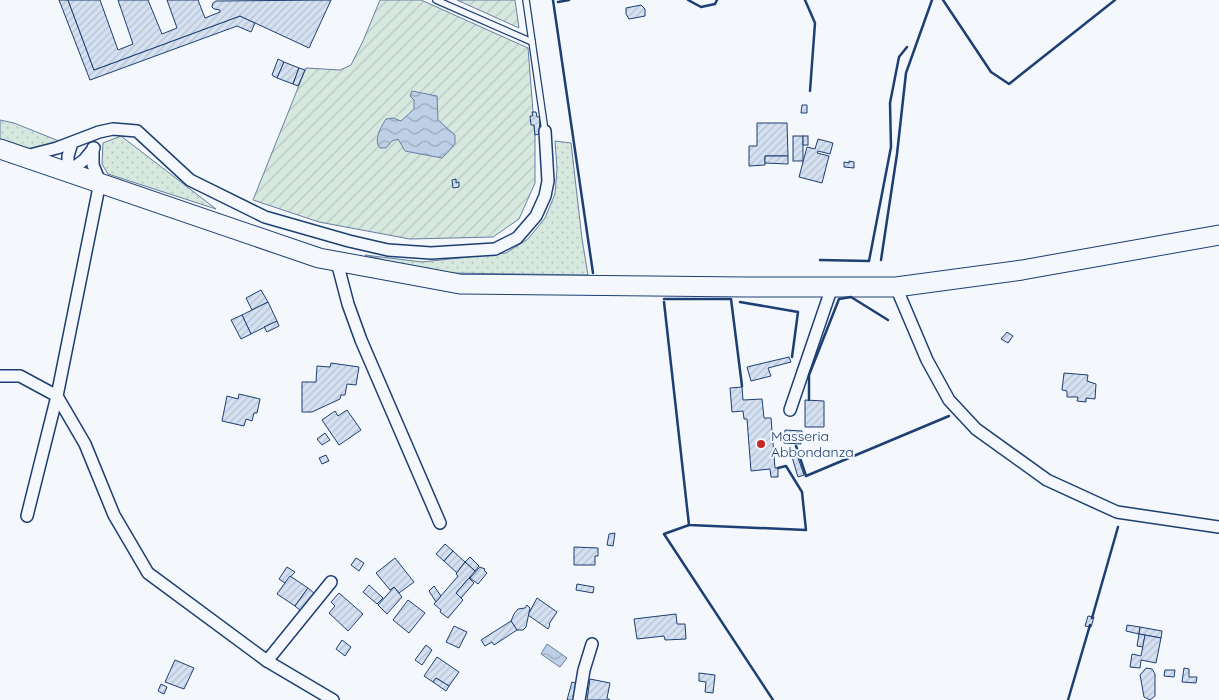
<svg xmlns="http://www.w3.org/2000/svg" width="1219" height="700" font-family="Quicksand,sans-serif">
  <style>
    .grass { fill: url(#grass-dots); stroke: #687fa3 }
    .garden { fill: url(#garden-furrows); stroke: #687fa3 }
    .water { fill: url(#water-waves); stroke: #687fa3 }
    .building { fill: url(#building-hatch); stroke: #1d3f73 }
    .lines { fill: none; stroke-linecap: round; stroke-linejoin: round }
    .service-casing { stroke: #1d3f73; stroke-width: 8 }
    .minor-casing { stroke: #1d3f73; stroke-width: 14 }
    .primary-casing { stroke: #1d3f73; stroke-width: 21 }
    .service { stroke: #f4f7fb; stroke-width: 5.5 }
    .minor { stroke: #f4f7fb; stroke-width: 11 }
    .primary { stroke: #f4f7fb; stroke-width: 19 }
    .wall { stroke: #1d3f73; stroke-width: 2.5 }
    .poi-dot { fill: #c62828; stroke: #f4f7fb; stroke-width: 2 }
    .labels { text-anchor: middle; stroke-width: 4; stroke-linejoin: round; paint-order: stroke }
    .poi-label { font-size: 14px; fill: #1d3f73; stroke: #f4f7fb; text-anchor: start }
  </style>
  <defs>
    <pattern id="grass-dots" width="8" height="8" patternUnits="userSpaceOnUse" patternTransform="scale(1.25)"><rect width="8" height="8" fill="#d7e8df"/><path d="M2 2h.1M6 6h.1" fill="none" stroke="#b8c8c3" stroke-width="1.8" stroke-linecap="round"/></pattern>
    <pattern id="garden-furrows" width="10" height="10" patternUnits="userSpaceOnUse" patternTransform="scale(1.25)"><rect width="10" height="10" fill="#d7e8df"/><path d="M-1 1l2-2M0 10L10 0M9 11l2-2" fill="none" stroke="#b8c8c3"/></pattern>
    <pattern id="water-waves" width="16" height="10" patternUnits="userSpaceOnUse" patternTransform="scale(1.25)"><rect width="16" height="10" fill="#bed0e5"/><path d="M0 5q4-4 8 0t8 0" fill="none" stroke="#9aaabe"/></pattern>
    <pattern id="building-hatch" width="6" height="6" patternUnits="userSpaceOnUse" patternTransform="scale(1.25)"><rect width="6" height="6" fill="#d5e0f0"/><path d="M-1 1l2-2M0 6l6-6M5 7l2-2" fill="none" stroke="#b6c1d1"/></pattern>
  </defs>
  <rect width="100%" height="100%" fill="#f4f7fb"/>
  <g class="grass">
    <path d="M0 120 14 123 64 143 32 150 0 139Z"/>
    <path d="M121 136 216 209 108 174 102 164 103 143Z"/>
    <path d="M555 141 571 143 582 239 588 275 447 273 407 266 365 255 422 262 506 253 528 239 545 218 555 194 557 169Z"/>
  </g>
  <g class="garden">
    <path d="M380 0H421L528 48 535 137V183L519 219 493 237 410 239 319 222 253 200 306 68 340 70 351 65 363 41Z"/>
    <path d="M457 0H515L519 28Z"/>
  </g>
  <g class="water">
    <path d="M412 91 437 96 438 120 455 135V144L442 158 405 151 398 139 392 141 386 148H380C373 140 381 127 386 119L393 118 401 121 414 109V100L410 96Z"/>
    <path d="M547 644 567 658 560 667 541 654Z"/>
  </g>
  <g class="building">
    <path d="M59 0H68L94 70 240 16 255 23 251 32 237 26 90 80Z"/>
    <path d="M68 0H100L118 50 133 44 118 0H148L162 34 177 28 167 0H198L205 18 220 12V10L214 9 212 7 213 3 216 1 331 0 309 48 240 16 94 70Z"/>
    <path d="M641 5 645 9V16L629 19 626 14V8Z"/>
    <path d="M278 59 284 62 277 78 272 75Z"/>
    <path d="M284 62 299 68 293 84 277 78Z"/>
    <path d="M299 68 305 70 298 86 293 84Z"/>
    <path d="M802 105H807V113H801Z"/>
    <path d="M532 112H536L537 117H540L539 134 535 135 534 125H531L530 116H533Z"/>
    <path d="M757 123H787L788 156H765V165L749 166V146H757Z"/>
    <rect x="793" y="136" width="10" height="25"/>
    <rect x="803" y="136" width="5" height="9"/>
    <path d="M818 139 833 143 830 154 818 151 817 153 829 156 822 183 799 177 807 147 815 149Z"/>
    <path d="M765 156H788V164L765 163Z"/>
    <path d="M849 161 854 162V168L844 167V162L849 163Z"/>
    <path d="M456 179V183L459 182V187L453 188 452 180Z"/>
    <path d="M261 290 268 302 252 310 246 298Z"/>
    <path d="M268 302 277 321 251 334 242 315Z"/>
    <path d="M242 315 251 334 241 339 231 320Z"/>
    <path d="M277 321 279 326 267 332 264 327Z"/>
    <path d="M1007 332 1013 336 1008 343 1001 339Z"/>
    <path d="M789 357 791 362 768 368 771 376 751 381 747 367Z"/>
    <path d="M331 363 359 367 356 385 347 384 345 395H341L340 399 312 412H302V382H316L317 366 330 367Z"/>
    <path d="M1064 373 1088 375 1087 381 1096 384 1095 399 1086 398V402L1077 401 1078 397H1067V391L1062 390Z"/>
    <path d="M742 387 743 400 762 399 764 418H771L775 468H778V477H771L770 469 751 471 747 419H744L743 411 732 412 730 388Z"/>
    <path d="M239 394 260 399 257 413H254L252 421 246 419 244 426 222 421 227 396 238 399Z"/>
    <path d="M805 400 824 401V427H805Z"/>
    <path d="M347 410 361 430 339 445 322 420 335 411 338 416Z"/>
    <path d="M785 430 802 431 801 444 784 443Z"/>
    <path d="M325 433 330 440 322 445 317 439Z"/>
    <path d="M326 455 329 461 322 464 319 458Z"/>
    <path d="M797 455 804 475 798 477 792 457Z"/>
    <path d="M615 533 613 546 607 545 609 534Z"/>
    <path d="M445 544 453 551 444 561 436 554Z"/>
    <path d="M574 547 598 548V556H595V565H574Z"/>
    <path d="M453 551 465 562 457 573 444 561Z"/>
    <path d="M470 557 479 566 475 571 465 562Z"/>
    <path d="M356 558 364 563 359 571 351 565Z"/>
    <path d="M395 558 414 582 399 593 394 587 390 590 376 573Z"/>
    <path d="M465 562 475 571 456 593 463 600 448 618 440 612 441 610 434 604 458 576 456 574Z"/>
    <path d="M287 567 295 572 285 583 279 579Z"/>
    <path d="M480 567 485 569 484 570 487 573 478 584 470 578Z"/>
    <path d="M290 576 308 588 295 606 277 594Z"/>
    <path d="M469 578 474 583 461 598 456 593Z"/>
    <path d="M577 584 594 587 593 593 576 590Z"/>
    <path d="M369 585 383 598 377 604 363 592Z"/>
    <path d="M434 586 441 596 436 602 429 591Z"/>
    <path d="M394 587 402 597 387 614 378 605Z"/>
    <path d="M308 588 315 594 302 612 295 606Z"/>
    <path d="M339 593 363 614 348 631 329 613 335 606 331 602Z"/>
    <path d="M537 598 557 612 549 624 550 625 548 629 528 615Z"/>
    <path d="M408 600 425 613 409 633 393 620Z"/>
    <path d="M527 605 530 608 526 627 523 630H517L511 621 514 614 518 609 525 608Z"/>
    <path d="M676 614 677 624H685L686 639 665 640 664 636 637 639 634 619Z"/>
    <path d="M1088 616 1094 617 1091 627 1085 626Z"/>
    <path d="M511 621 517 630 494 645 492 642 485 646 481 640Z"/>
    <path d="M1127 625 1140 627 1139 634 1126 631Z"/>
    <path d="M454 626 467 632 459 648 446 642Z"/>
    <path d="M1140 627 1162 631 1161 638 1139 634Z"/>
    <path d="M1139 634 1145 635 1143 647 1137 646Z"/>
    <path d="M1145 635 1161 638 1156 663 1141 660 1140 668 1130 667 1132 654 1141 656Z"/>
    <path d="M342 640 351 647 345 656 336 649Z"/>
    <path d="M426 645 432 650 422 665 415 660Z"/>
    <path d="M437 657 459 672 449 686 436 678 433 682 424 676Z"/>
    <path d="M175 660 194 668 184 689 165 682Z"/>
    <path d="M1146 668 1152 669 1155 674V696L1150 700 1144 697 1141 680 1140 675Z"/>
    <path d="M1184 668 1189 669V677H1197L1196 683 1182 682Z"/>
    <path d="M1165 670H1175L1174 677 1164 676Z"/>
    <path d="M699 673 715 675 713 693 705 692 706 682 699 681Z"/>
    <path d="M436 678 449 686 446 691 433 682Z"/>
    <path d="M590 679 610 683 607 698 610 700H587Z"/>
    <path d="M572 682 578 684 575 700H567Z"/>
    <path d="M161 684 167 687 164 694 158 691Z"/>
  </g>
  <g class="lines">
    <g class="service-casing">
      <g id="service">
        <path d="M436 0 532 42"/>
        <path d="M526 0 545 131"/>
      </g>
    </g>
    <g class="minor-casing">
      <g id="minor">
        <path d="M93 148V165L100 182 57 396 85 444 114 515 148 573 267 661 333 700"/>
        <path d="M26 156 57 148 99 132 113 129 137 131 190 180 265 217 349 241 388 250 431 253 495 249 517 238 536 216 545 196 548 181 545 131"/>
        <path d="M68 172 84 160 94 148"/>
        <path d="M68 172V156L72 143"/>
        <path d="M337 262 348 304 361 340 440 523"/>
        <path d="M896 287 927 360 949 400 976 429 1047 480 1117 512 1219 527"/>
        <path d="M0 376H20L57 396 27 516"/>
        <path d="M790 410 832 287"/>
        <path d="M267 661 331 582"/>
        <path d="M579 700 584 670 592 644"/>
      </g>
    </g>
    <g class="primary-casing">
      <path id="primary" d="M0 149 319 258 460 284 746 287H896L1022 270 1219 235"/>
    </g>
    <use href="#service" class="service"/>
    <use href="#minor" class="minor"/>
    <use href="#primary" class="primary"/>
    <g class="wall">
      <path d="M553 0 593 273"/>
      <path d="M688 0 701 7 715 4 717 0"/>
      <path d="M805 0 815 23 810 91"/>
      <path d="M943 0 991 72 1009 84 1115 0"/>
      <path d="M558 2 569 0"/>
      <path d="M820 260 869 261 891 147 890 103 899 57 907 47"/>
      <path d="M881 260 897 154 906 73 932 0"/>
      <path d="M664 299H731L742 386"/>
      <path d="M664 302 689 525 806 530 802 492 786 466 778 468"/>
      <path d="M740 302 798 312 792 357"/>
      <path d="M809 400V375L839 299 851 297 888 320"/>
      <path d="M796 446 806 476 949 416"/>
      <path d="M689 525 664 534 773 700"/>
      <path d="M1092 618 1118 527"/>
      <path d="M1068 700 1090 625"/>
    </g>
  </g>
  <circle class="poi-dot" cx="761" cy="444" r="5"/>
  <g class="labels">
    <g class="poi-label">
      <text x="771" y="441">Masseria<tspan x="771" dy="16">Abbondanza</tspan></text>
    </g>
  </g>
</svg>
